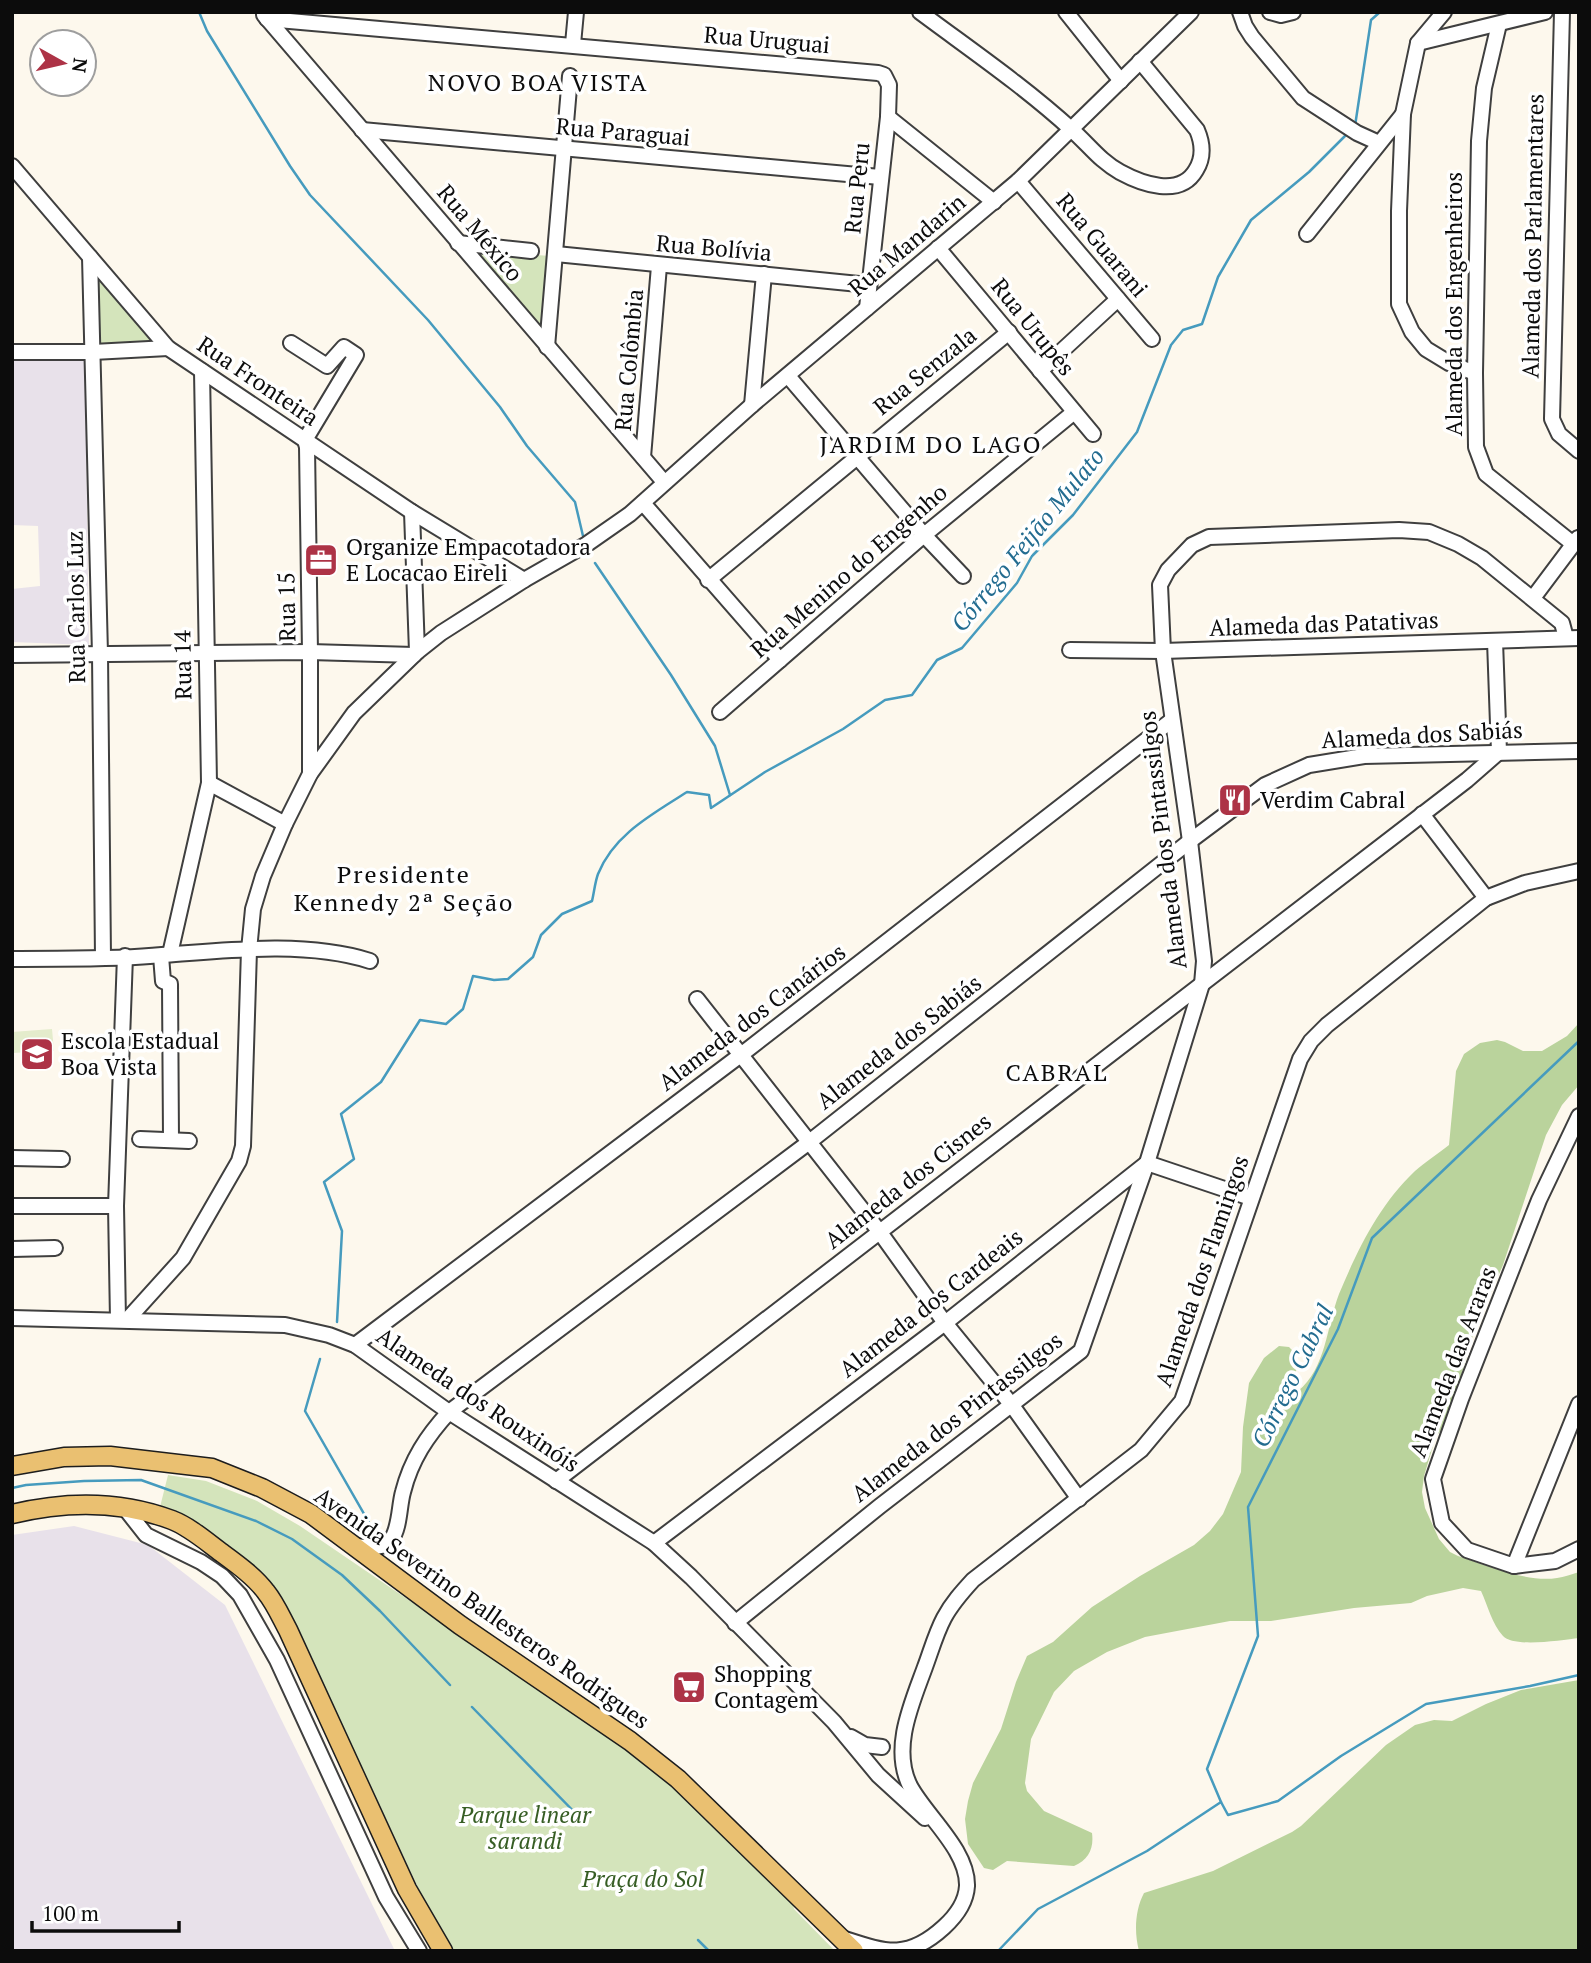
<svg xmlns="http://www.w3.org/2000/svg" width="1591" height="1963" font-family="'PT Serif',serif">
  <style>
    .industrial { fill: #e8e1ea }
    .green { fill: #d4e4bb }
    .forest { fill: #bad39c }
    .pitch { fill: #e4eccc }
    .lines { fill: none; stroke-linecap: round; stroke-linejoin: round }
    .stream { stroke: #469bbe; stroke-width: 2.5 }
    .minor-casing { stroke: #3f3f3f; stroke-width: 18 }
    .major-casing { stroke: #1d1d1d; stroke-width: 21 }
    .minor { stroke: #fff; stroke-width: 14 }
    .major { stroke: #eac071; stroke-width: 18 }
    .labels { text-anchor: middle; stroke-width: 7; stroke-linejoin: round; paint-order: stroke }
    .street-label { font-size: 23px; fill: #0c0c0c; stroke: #fff }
    .poi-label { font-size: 23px; fill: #0c0c0c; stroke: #fff; text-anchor: start }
    .park-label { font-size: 23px; font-style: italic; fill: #365d24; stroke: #fff }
    .neighbourhood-label { font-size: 24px; letter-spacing: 2px; fill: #0c0c0c; stroke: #fff }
    .water-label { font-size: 24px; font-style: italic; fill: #236c90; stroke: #fff }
  </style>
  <rect width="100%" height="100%" fill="#fdf8ed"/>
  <g class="industrial">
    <path d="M85 359 89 645 12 642V589L40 586 38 526 12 525V360Z"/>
    <path d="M74 1526 148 1545 225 1605 395 1951H12V1535Z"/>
  </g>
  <g class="green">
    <path d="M471 250 550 256 543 336Z"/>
    <path d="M90 257 168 348 93 352Z"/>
    <path d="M168 1475 206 1481 257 1501 300 1526 626 1748 672 1784 792 1900 794 1909 835 1951H453L443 1938 422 1896 288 1610C281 1599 274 1587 266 1578 237 1547 198 1525 160 1507Z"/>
  </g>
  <g class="forest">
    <path d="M1579 1023V1085L1562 1105 1546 1135 1503 1265 1475 1328 1447 1424 1436 1436 1424 1476 1422 1492 1425 1508 1439 1539 1450 1552 1458 1556C1486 1565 1527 1583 1557 1578 1564 1577 1572 1574 1579 1572V1638C1562 1640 1514 1648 1503 1636 1492 1624 1488 1606 1481 1591L1463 1588 1427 1596 1411 1603 1354 1608 1271 1621H1230L1145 1637 1107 1652 1074 1671 1054 1692 1031 1739 1025 1783 1027 1791 1044 1811 1092 1833C1094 1848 1089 1860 1074 1866L1007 1861 993 1870 984 1868 968 1844 965 1819 968 1801 973 1783 1001 1729 1016 1682 1027 1656 1053 1642 1092 1607 1140 1576 1194 1545 1210 1531 1223 1514 1241 1472 1243 1427 1249 1383 1264 1358 1279 1346 1289 1347 1295 1353 1298 1362 1293 1385 1298 1391C1326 1369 1327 1325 1339 1294 1358 1249 1379 1205 1415 1171 1425 1162 1438 1154 1449 1145L1456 1071 1464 1054 1480 1043 1497 1040 1505 1042 1523 1051H1542L1567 1036Z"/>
    <path d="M1579 1680V1951H1139C1134 1932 1135 1910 1144 1893L1213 1871 1292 1832 1301 1826 1386 1745 1415 1725 1434 1720 1452 1721 1486 1704 1521 1690Z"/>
  </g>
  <path class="pitch" d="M52 1029 54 1051 12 1053V1032Z"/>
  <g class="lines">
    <g class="stream">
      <path d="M199 12 207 31 290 166 310 195 428 320 500 407 527 446 575 502 583 536"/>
      <path d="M1355 126 1371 20 1380 12"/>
      <path d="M595 563 671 675 715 746 730 795"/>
      <path d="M337 1322 342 1231 324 1182 354 1159 341 1114 381 1082 420 1020 446 1024 463 1009 473 976 494 980 508 979 533 957 541 935 562 914 592 901C594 893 595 882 598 874 614 834 653 814 687 792L709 795 711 808 765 772 843 729 885 700 912 695 937 660 962 648 1017 583 1032 556 1073 515 1137 432 1171 345 1183 330 1202 324 1218 277 1251 220 1309 172 1348 133"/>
      <path d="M320 1359 305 1411 375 1533"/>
      <path d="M12 1488 26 1485 84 1481 141 1480 256 1521 292 1539 342 1575 380 1611 450 1685"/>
      <path d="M472 1707 584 1822"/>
      <path d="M1221 1802 1207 1769 1258 1636 1248 1507 1338 1329 1372 1238 1579 1041"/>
      <path d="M698 1940 709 1951"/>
      <path d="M998 1951 1038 1909 1147 1851 1221 1802 1228 1815 1278 1801 1341 1756 1426 1704 1530 1686 1579 1675"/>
    </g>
    <g class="minor-casing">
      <g id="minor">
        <path d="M920 12C971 50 1025 87 1072 130 1089 145 1100 161 1120 172 1142 184 1180 198 1196 170 1204 157 1203 144 1197 130L1140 61"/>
        <path d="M1066 12 1121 81"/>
        <path d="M1240 12 1245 26 1252 37 1303 98 1357 133 1379 143"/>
        <path d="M1270 12 1281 15 1293 12"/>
        <path d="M1444 12 1418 43 1403 114 1399 211V304L1412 332 1426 349 1449 363 1475 373"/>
        <path d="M1562 12 1552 419 1559 434 1579 451"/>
        <path d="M264 15 664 482"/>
        <path d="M267 19 878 73 884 75 889 85 888 117 867 308"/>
        <path d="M1499 24 1484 88 1479 141 1475 373 1476 447 1486 474 1572 543"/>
        <path d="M1418 43 1545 12"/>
        <path d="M573 44 576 12"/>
        <path d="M888 117 994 202"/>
        <path d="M362 130 880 177"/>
        <path d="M12 166 168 348 412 512 524 580"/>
        <path d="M1018 181 1152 339"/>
        <path d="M1307 234 1403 114"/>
        <path d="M458 243 531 251"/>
        <path d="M938 248 1093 434"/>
        <path d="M556 254 869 285"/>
        <path d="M90 257 100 654 103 957"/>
        <path d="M291 343 327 366 344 347 356 355 305 440 307 447 310 652V774"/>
        <path d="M547 347 570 76"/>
        <path d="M12 352H93L168 348"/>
        <path d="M1040 371 1118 299"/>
        <path d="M788 376 924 535 963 576"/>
        <path d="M752 405 764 274"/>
        <path d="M643 457 659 266"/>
        <path d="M643 503 780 660"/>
        <path d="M412 512 417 652"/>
        <path d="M708 580 1009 332"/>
        <path d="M1533 598 1578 538"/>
        <path d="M1070 650 1163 651 1579 638"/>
        <path d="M12 655 310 652 414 655"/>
        <path d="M720 712 924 535 1073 413"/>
        <path d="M209 783 285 824"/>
        <path d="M1422 814 1486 898"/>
        <path d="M170 954 209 783 202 371"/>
        <path d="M161 956 163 981 170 984 171 1139"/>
        <path d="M12 959C62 958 113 960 162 955 228 950 307 941 370 961"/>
        <path d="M697 999 879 1231 945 1323 1011 1404 1079 1499"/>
        <path d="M1579 1116 1539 1200 1461 1399 1433 1479 1442 1523 1467 1550 1514 1566 1555 1561 1579 1549"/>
        <path d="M140 1139 189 1141"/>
        <path d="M12 1158 62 1159"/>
        <path d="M12 1206H116"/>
        <path d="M12 1249 55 1248"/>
        <path d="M12 1318 285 1325 329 1335 355 1345 449 1412 654 1543 691 1577 834 1722 878 1775 925 1818"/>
        <path d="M118 1320 116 1206 125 956"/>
        <path d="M127 1320 183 1258 239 1161 243 1146 249 950 253 909 263 876 285 824 310 774 354 713 417 652 441 633 524 580 587 544 630 514 752 405 1018 181 1191 12"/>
        <path d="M355 1345 742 1054 1172 720"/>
        <path d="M556 1481 1467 780 1499 752 1495 641"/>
        <path d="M124 1507 146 1535 201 1562 222 1576 240 1595 277 1660 386 1897 419 1951"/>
        <path d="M654 1543 945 1323 1147 1163 1251 1198"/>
        <path d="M355 1546C367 1547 382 1550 391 1540 400 1528 399 1506 403 1492 411 1460 427 1436 449 1412L808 1143 1190 841 1265 785 1309 765 1364 756 1579 751"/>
        <path d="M1514 1566 1579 1404"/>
        <path d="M735 1623 880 1506 1081 1351 1147 1163 1202 984 1204 961 1190 841 1163 651 1160 585 1168 570 1192 545 1209 537 1399 530 1429 532 1458 544 1482 558 1562 623 1566 638"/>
        <path d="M851 1737 865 1745 882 1747"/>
        <path d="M842 1938C885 1952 907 1961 944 1927 956 1916 966 1903 967 1886 968 1850 926 1816 910 1786 891 1748 912 1703 925 1667 931 1651 936 1633 944 1618 952 1603 962 1592 973 1580L1141 1450 1182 1401 1300 1059 1311 1041 1327 1025 1486 898 1525 883 1579 871"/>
      </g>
    </g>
    <g class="major-casing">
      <g id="major">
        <path d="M12 1466 64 1457 110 1456 212 1468 262 1488 311 1514 460 1625 630 1741 678 1779 854 1951"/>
        <path d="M12 1514C66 1501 119 1500 172 1520 190 1527 207 1542 222 1553 237 1564 255 1577 266 1592 275 1603 281 1617 288 1630L407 1889 443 1951"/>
      </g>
    </g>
    <use href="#minor" class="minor"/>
    <use href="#major" class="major"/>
  </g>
  <defs>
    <g id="office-square" transform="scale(1.75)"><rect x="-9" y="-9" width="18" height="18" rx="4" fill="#ad3346" stroke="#fff"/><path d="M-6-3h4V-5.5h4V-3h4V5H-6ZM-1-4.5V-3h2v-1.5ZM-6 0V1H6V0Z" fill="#fff"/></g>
    <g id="restaurant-square" transform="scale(1.75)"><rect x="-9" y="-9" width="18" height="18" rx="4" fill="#ad3346" stroke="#fff"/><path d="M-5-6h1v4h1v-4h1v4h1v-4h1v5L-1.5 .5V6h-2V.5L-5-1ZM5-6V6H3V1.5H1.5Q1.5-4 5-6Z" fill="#fff"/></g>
    <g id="school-square" transform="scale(1.75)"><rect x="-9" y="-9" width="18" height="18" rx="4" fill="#ad3346" stroke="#fff"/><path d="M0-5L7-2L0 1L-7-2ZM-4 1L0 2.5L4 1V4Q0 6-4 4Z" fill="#fff"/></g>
    <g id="supermarket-square" transform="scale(1.75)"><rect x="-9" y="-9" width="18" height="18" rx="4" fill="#ad3346" stroke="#fff"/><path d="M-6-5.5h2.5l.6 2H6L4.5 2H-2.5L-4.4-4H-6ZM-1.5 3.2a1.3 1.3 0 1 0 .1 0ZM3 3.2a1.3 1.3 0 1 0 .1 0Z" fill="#fff"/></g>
  </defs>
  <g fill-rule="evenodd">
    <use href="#office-square" x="321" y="560"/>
    <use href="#restaurant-square" x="1235" y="800"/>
    <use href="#school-square" x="37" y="1054"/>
    <use href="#supermarket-square" x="689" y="1687"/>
  </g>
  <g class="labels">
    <g class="street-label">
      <text transform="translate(767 40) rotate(5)" y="8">Rua Uruguai</text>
      <text transform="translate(623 132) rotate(5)" y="8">Rua Paraguai</text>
      <text transform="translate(857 188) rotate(-84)" y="8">Rua Peru</text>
      <text transform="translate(480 233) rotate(50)" y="8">Rua México</text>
      <text transform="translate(1533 236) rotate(-89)" y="8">Alameda dos Parlamentares</text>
      <text transform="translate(907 245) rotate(-40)" y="8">Rua Mandarin</text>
      <text transform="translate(1102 245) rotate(50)" y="8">Rua Guarani</text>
      <text transform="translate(714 248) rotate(5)" y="8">Rua Bolívia</text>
      <text transform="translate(1454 304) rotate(-90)" y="8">Alameda dos Engenheiros</text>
      <text transform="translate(1033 327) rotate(51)" y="8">Rua Urupês</text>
      <text transform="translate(629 360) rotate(-85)" y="8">Rua Colômbia</text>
      <text transform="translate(925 371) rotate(-39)" y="8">Rua Senzala</text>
      <text transform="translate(258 381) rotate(34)" y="8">Rua Fronteira</text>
      <text transform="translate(849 571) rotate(-41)" y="8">Rua Menino do Engenho</text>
      <text transform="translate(76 607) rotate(-91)" y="8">Rua Carlos Luz</text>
      <text transform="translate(287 607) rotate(-91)" y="8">Rua 15</text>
      <text transform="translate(1324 624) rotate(-2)" y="8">Alameda das Patativas</text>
      <text transform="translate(183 665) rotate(-91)" y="8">Rua 14</text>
      <text transform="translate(1422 735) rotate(-3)" y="8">Alameda dos Sabiás</text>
      <text transform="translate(1163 840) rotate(-97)" y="8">Alameda dos Pintassilgos</text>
      <text transform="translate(752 1017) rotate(-37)" y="8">Alameda dos Canários</text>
      <text transform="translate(899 1042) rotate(-38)" y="8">Alameda dos Sabiás</text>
      <text transform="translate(908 1181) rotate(-38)" y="8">Alameda dos Cisnes</text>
      <text transform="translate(1202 1271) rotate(-71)" y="8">Alameda dos Flamingos</text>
      <text transform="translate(931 1303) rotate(-38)" y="8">Alameda dos Cardeais</text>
      <text transform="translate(1453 1362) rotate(-69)" y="8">Alameda das Araras</text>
      <text transform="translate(478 1400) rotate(34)" y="8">Alameda dos Rouxinóis</text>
      <text transform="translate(957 1417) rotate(-38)" y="8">Alameda dos Pintassilgos</text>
      <text transform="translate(482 1608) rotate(35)" y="8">Avenida Severino Ballesteros Rodrigues</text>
    </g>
    <g class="poi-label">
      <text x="346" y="555">Organize Empacotadora<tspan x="346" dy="26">E Locacao Eireli</tspan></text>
      <text x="1260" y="808">Verdim Cabral</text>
      <text x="61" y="1049">Escola Estadual<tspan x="61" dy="26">Boa Vista</tspan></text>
      <text x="714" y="1682">Shopping<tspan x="714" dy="26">Contagem</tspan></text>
    </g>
    <g class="park-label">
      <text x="525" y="1823">Parque linear<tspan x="525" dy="26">sarandi</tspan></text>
      <text x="643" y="1887">Praça do Sol</text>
    </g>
    <g class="neighbourhood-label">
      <text x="538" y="91">NOVO BOA VISTA</text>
      <text x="931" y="453">JARDIM DO LAGO</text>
      <text x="404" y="883">Presidente<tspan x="404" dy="28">Kennedy 2ª Seção</tspan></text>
      <text x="1057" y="1081">CABRAL</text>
    </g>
    <g class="water-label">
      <text transform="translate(1028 540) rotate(-51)" y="8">Córrego Feijão Mulato</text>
      <text transform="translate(1293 1376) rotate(-64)" y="8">Córrego Cabral</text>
    </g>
  </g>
  <rect width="1591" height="1963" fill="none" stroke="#0c0c0c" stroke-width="28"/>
  <g transform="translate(63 63) rotate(98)"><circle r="33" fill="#ffffff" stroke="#9e9e9e" stroke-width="2"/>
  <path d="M0-5L12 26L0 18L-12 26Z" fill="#ad3346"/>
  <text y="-10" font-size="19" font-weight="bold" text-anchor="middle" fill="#0c0c0c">N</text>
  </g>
  <path d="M32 1921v10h147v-10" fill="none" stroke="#0c0c0c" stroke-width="3.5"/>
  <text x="42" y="1921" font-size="21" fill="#0c0c0c" stroke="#ffffff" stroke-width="5" paint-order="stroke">100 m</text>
</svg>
